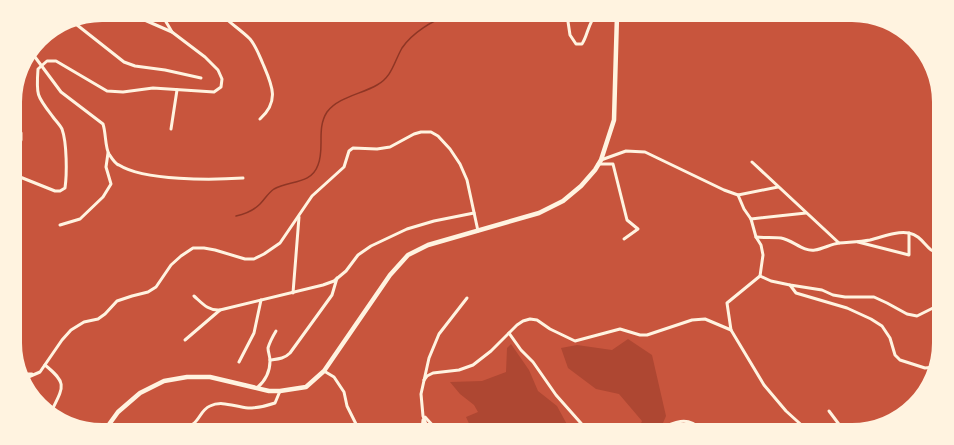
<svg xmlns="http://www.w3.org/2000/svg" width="954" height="445" font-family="'Sofia Sans Condensed',sans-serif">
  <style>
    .green { fill: #ae4732 }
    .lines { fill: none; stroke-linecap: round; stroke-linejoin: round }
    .stream { stroke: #8f3625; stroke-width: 1.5 }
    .minor { stroke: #fff3e0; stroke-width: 3 }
    .primary { stroke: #fff3e0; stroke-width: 4.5 }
  </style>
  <rect width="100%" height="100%" fill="#c8553d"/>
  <g class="green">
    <path d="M628 339 652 355 666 416 660 430H638L642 421 619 394 596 389 568 368 561 348 577 345 612 350Z"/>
    <path d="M511 344 529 370 538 391 557 406 570 430H513L505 424 484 430H472L466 417 478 412 474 405 460 394 450 382 482 381 506 372 507 348Z"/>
  </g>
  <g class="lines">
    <path class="stream" d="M236 216C245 214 253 211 260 204 265 199 268 193 274 189 289 180 311 185 318 165 325 148 316 129 327 112 338 97 362 94 377 85 392 77 394 62 402 48 412 33 432 21 448 15"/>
    <g class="minor">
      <path d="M162 15 172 32"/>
      <path d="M222 15C231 24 241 30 250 39 256 46 259 55 263 64 272 85 280 101 260 119"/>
      <path d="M567 15 570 35 576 44H582C588 35 588 23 596 15"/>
      <path d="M72 21 124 62 135 66 165 70 201 78"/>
      <path d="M32 53 61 92 103 124C106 133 105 147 109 154 111 157 115 164 119 165 144 181 213 180 243 178"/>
      <path d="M15 122 21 133V140"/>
      <path d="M171 129 177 90"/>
      <path d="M601 160 626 151 645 152 724 190 738 195 744 209 751 219 756 237 761 245 763 255 760 276 727 303 731 330 764 385 786 411 807 430"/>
      <path d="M752 162 839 243"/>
      <path d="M598 164H613L627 220 638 229 624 239"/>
      <path d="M15 175 55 191H60L65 188C67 174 67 143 62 129 60 125 56 121 53 117 37 96 36 96 38 69L47 61H56L107 91 123 92 153 88 214 92 221 87 222 79 218 70 205 57 172 32 133 15"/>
      <path d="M738 195 778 187"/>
      <path d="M751 219 806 213"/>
      <path d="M60 225 80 219 103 197 111 184 106 167 108 153"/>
      <path d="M756 237C764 238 773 237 781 238 793 240 803 252 815 250 823 249 831 244 839 243 849 242 860 242 870 240 883 237 895 231 909 233 924 236 926 252 939 253"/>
      <path d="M858 242 909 255V233"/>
      <path d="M760 276 771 281 790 285 822 290 833 295 845 297H874L887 303 907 314 917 316 939 305"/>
      <path d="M790 285 796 293 847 308 871 319 882 326 890 338 895 355 900 360 925 368 934 367"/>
      <path d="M293 293 299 217"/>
      <path d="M194 296C202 303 208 311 220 310L323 285 334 281 346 271 358 255 371 246 407 229 434 221 474 213"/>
      <path d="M509 333 521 350 533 362 556 395 587 430"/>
      <path d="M185 340 220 310"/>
      <path d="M270 360C278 359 284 359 290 353L332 295 337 278"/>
      <path d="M239 362 254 333 261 300"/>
      <path d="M45 365C67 383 64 386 52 410"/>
      <path d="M324 371 334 377 344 392 347 406 359 430"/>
      <path d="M24 374H32"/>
      <path d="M26 378 40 372 62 340 71 330 84 322 98 319 105 314 117 301 132 296 148 292 156 287 171 265 181 256 193 248H204L215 250 245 259H254L264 254 280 243 312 196 344 167 349 151 353 148 377 149 390 147 414 134 421 132H431L438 136 450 149 460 164 467 180 478 231"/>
      <path d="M424 380 427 376 433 373 459 370 473 365 491 351 517 325 523 321 530 319 537 320 550 329 575 341 620 329 640 335H647L692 320 705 319 731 330"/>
      <path d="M257 388C265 381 270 372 270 361 270 356 268 352 268 348 270 341 273 336 276 331"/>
      <path d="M829 411 841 427 846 430"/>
      <path d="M425 417 437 430"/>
      <path d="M663 427C679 421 688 417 702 430"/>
      <path d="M182 430C185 428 190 426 193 424 200 419 201 410 210 406 222 400 235 407 248 408 258 408 266 406 275 403L280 391"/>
      <path d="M422 430 423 420"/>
      <path d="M428 430 423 416 421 394 429 358 439 334 467 298"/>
    </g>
    <path class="primary" d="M105 430 118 412 140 393 164 381 187 377H210L269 391H280L306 387 324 371 390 275 408 255 428 245 539 213 563 201 581 186 595 170 601 160 614 120 617 15"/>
  </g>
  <path d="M0 0H954V445H0ZM102 22H852A80 80 0 0 1 932 102V343A80 80 0 0 1 852 423H102A80 80 0 0 1 22 343V102A80 80 0 0 1 102 22Z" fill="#fff3e0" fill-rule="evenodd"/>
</svg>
